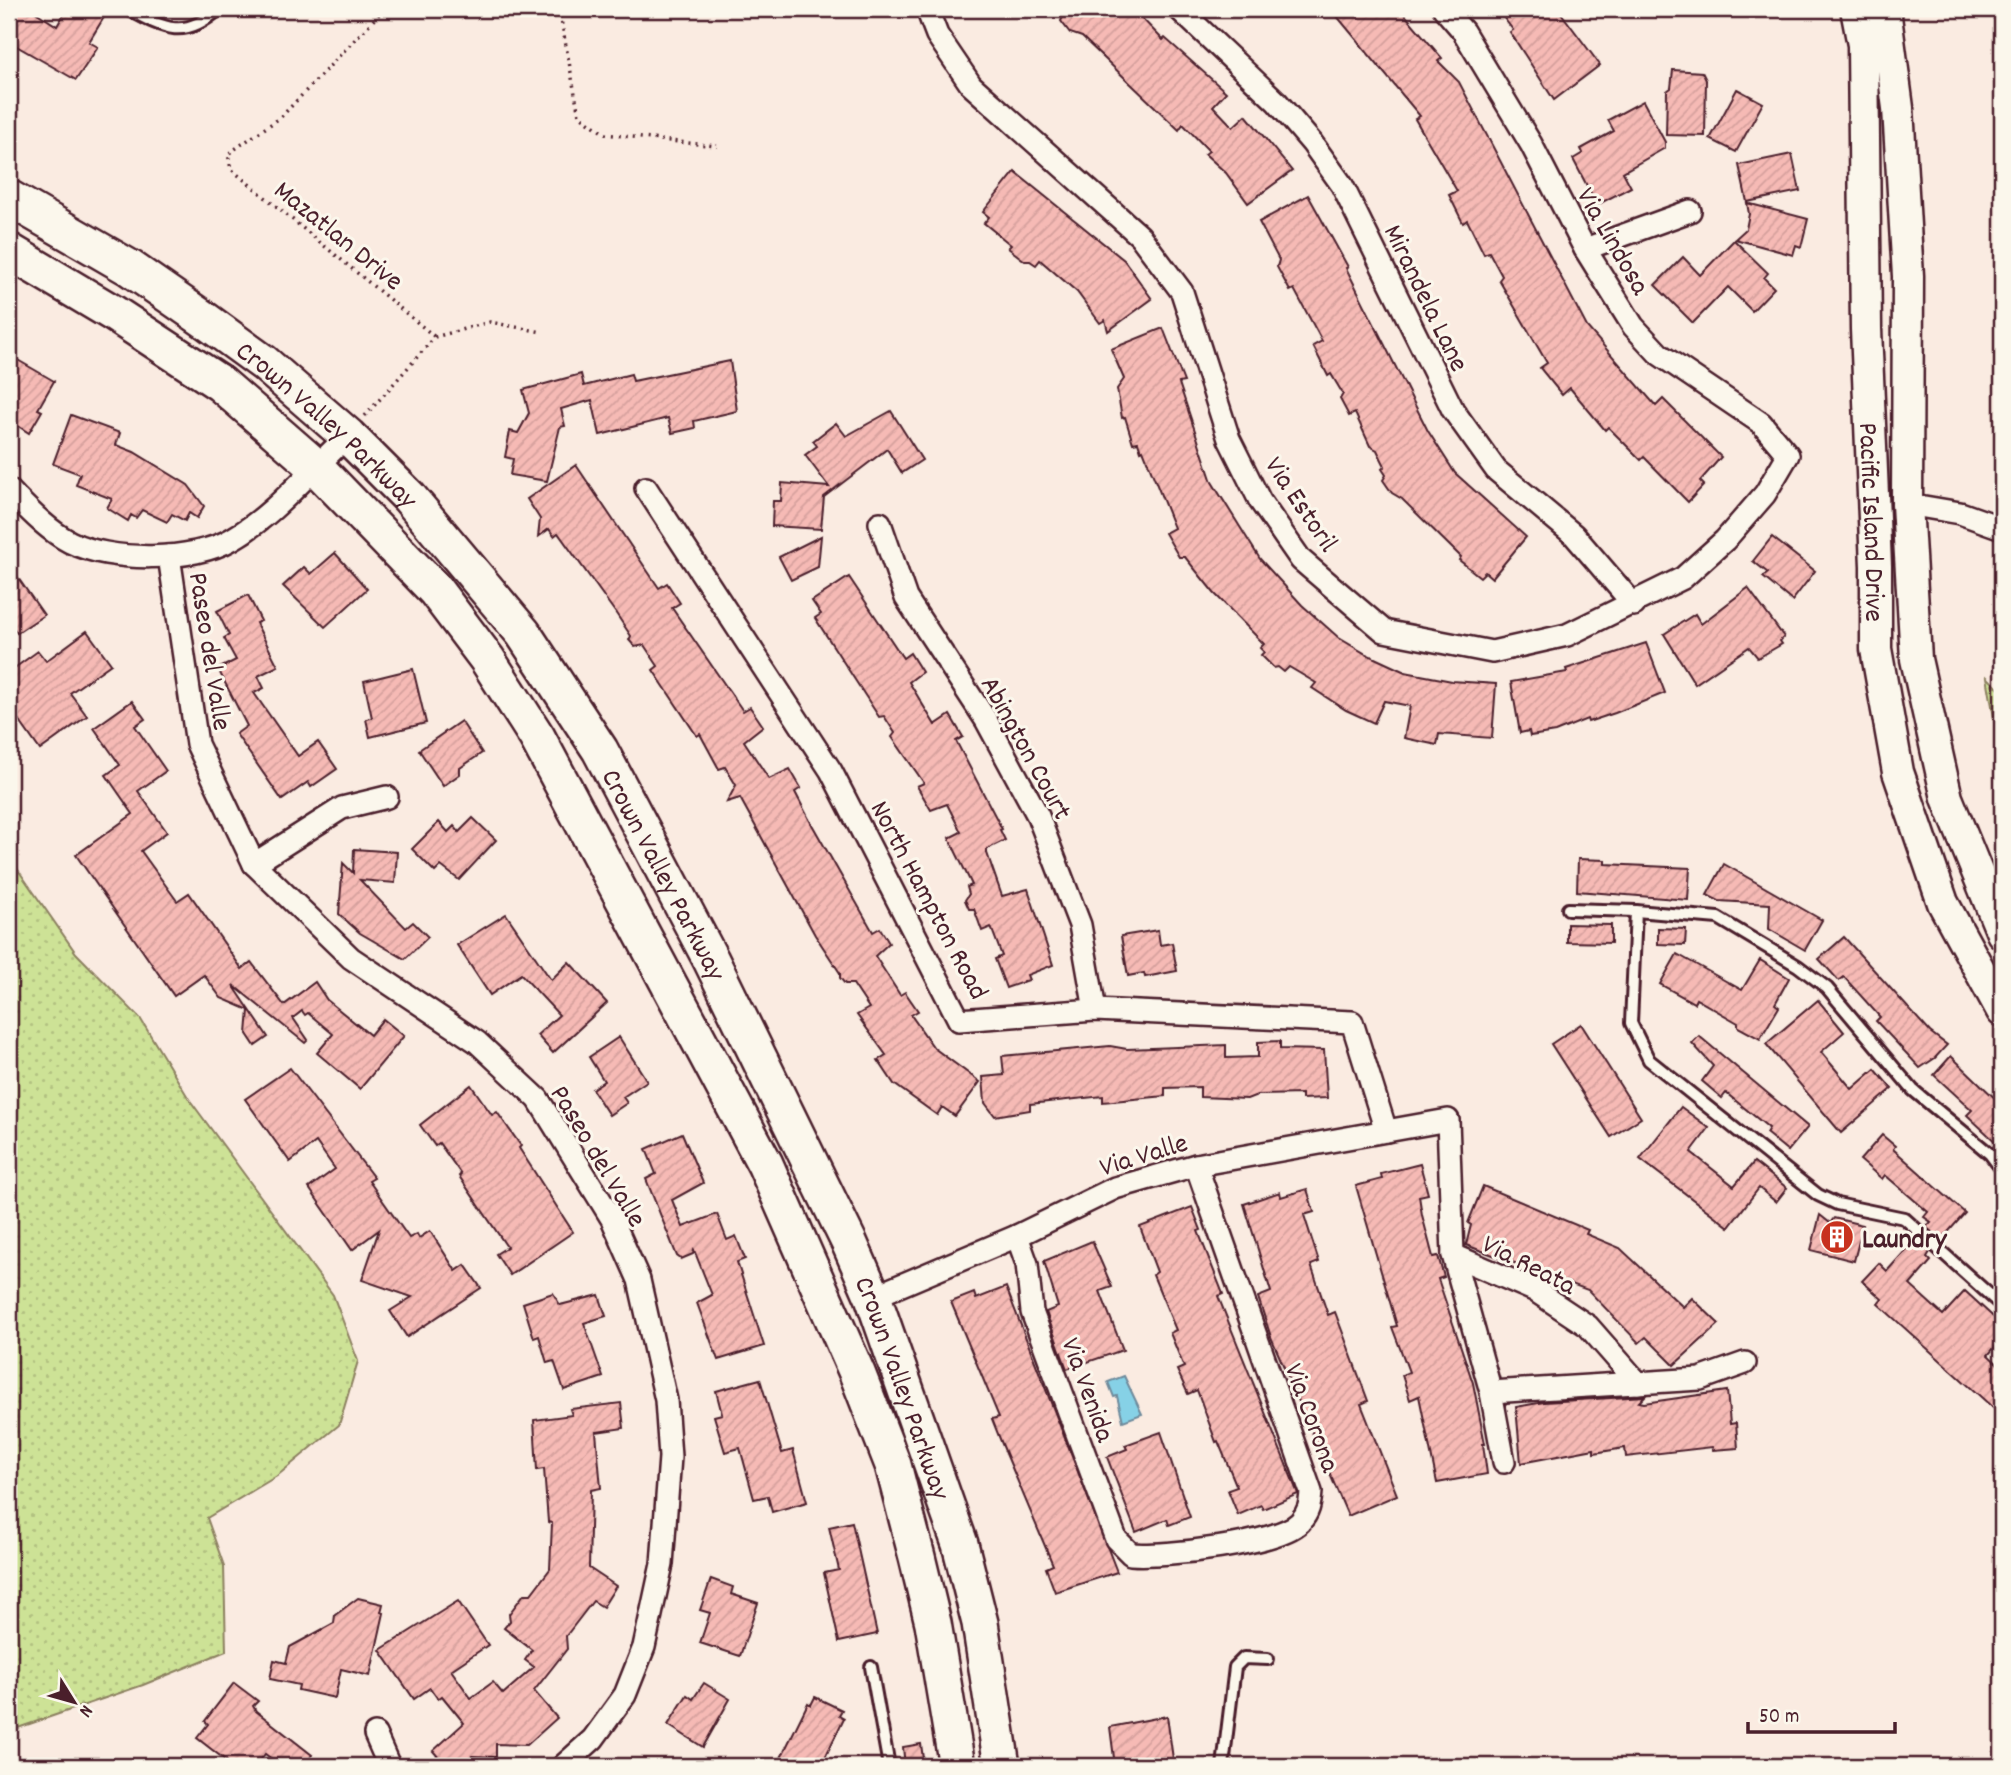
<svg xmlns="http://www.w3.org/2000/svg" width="2011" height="1775" font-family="Dekko,sans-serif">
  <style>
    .grass { fill: url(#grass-dots); stroke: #8c8060; stroke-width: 2 }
    .water { fill: #86d1e6; stroke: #6e8a9b; stroke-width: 2 }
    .building { fill: url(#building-hatch); stroke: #4a1f2b; stroke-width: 2 }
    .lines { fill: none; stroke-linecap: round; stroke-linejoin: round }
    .lane-casing { stroke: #4a1f2b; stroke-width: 16 }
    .street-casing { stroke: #4a1f2b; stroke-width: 26 }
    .secondary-casing { stroke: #4a1f2b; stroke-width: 35 }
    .primary-casing { stroke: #4a1f2b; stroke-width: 40 }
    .path { stroke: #4a1f2b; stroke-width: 3.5; stroke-dasharray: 2 5; stroke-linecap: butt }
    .lane { stroke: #fbf7ec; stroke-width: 10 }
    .street { stroke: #fbf7ec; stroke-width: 21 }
    .secondary { stroke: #fbf7ec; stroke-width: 30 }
    .primary { stroke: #fbf7ec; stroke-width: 35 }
    .labels { text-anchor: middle; stroke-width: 6; stroke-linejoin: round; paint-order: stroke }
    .street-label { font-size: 28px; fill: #4a1f2b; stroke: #fbf7ec }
    .poi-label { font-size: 28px; font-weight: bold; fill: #4a1f2b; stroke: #fbf7ec; text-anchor: start }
  </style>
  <defs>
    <pattern id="grass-dots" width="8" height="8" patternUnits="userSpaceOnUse" patternTransform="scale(1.75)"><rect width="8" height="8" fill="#cde296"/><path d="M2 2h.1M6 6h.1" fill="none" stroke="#b2c181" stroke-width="1.8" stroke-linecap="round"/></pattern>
    <pattern id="building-hatch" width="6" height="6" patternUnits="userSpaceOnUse" patternTransform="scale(1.75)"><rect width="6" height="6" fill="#f6bab5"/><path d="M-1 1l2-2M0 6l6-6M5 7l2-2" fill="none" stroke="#d49f9c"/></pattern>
  </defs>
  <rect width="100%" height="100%" fill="#faebe1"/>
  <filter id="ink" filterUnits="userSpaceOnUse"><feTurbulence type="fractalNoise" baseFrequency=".0143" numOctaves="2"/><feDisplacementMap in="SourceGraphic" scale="14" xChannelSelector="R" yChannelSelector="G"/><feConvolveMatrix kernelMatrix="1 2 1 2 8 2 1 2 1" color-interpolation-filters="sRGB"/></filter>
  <g filter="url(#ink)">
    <g class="grass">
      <path d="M1987 677 2002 692V764Z"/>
      <path d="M9 857 76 953 140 1018 189 1099 333 1295 358 1361 339 1425 277 1476 207 1518 224 1566 226 1651 143 1685 9 1731Z"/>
    </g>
    <path class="water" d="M1124 1376 1142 1414 1123 1421 1117 1396 1114 1397 1108 1382Z"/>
    <g class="building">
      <path d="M9 9H31L57 26 67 9H109L89 42 98 47 76 80 13 44 9 38Z"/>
      <path d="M1066 9H1133L1163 40 1165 38 1226 92 1213 106 1233 127 1246 115 1292 171 1248 203 1226 173 1205 154 1209 151 1183 124 1179 130 1082 37 1070 33 1061 21Z"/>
      <path d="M1331 9H1400L1442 58 1438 61 1459 82 1587 327 1656 406 1663 399 1721 457 1700 481 1704 485 1688 502 1644 457 1641 460 1608 427 1605 430 1570 388 1562 395 1540 368 1547 363 1499 280 1502 276 1489 252 1484 254 1467 220 1463 223 1449 195 1457 191 1415 119 1420 116Z"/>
      <path d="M1497 9H1558L1600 65 1554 100 1510 32 1513 30Z"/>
      <path d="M1673 70 1702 72 1706 80 1705 136 1666 135 1667 91 1671 88Z"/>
      <path d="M1737 89 1763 103 1736 152 1710 139Z"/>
      <path d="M1643 101 1665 142V148L1623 172 1631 187 1597 205 1573 159 1583 153 1581 149 1614 131 1608 120Z"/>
      <path d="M1792 154 1800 191 1747 202 1739 165Z"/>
      <path d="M1015 172 1124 260 1152 299 1108 331 1105 320 1100 323 1077 292 1040 260 1036 265 1030 261H1025L1008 248 1011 245 984 223 989 217 983 212Z"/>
      <path d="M1308 195 1348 267 1346 268 1428 431 1455 473 1526 537 1492 578 1485 572 1480 577 1459 560 1461 557 1402 499 1392 493 1383 480 1386 475 1382 469 1385 466 1377 450 1370 446 1355 413 1349 416 1340 399 1343 394 1331 374 1328 376 1313 346 1322 341 1294 289 1290 291 1277 267 1279 260 1259 222Z"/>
      <path d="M1747 203 1808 219 1801 247 1796 245 1793 255 1735 239 1746 229 1749 214Z"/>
      <path d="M1734 240 1768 273 1764 278 1774 288 1752 311 1728 287 1693 323 1655 285 1683 257 1700 275Z"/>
      <path d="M1163 328 1184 382 1179 383 1212 482 1260 559 1302 605 1339 638 1366 654 1405 672 1452 681 1496 684 1492 738 1439 734 1437 745 1404 738 1410 706 1384 701 1374 723 1346 710 1312 688 1316 683 1289 667 1284 672 1278 667 1274 668 1261 655 1264 652 1260 648 1264 644 1214 593 1185 557H1179L1165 533 1174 528 1143 450 1141 451 1138 442 1133 443 1125 417 1122 418 1117 389 1124 379 1111 349Z"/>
      <path d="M9 355 54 381 38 409 42 411 29 433 9 420Z"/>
      <path d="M730 361 737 411 694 421 695 428 672 433 668 418 600 435 592 400 561 409 565 426 560 427 547 481 510 475 513 459 505 457 510 431 518 433 529 413 523 390 581 374 584 386 631 374 633 381Z"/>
      <path d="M891 411 922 460 902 473 887 449 824 497 821 529 772 526 773 501H781L782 483 829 487 805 455 817 446 813 441 836 423 846 436Z"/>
      <path d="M71 415 120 433 116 445 134 452 188 485 204 506 197 518 189 513 185 521 172 514 167 522 142 510 136 518 131 515 128 521 107 508 112 499 76 485 80 474 53 464Z"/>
      <path d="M576 465 659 588 667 583 680 603 672 608 743 711 750 707 763 726 744 741 769 779 790 769 801 788 795 792 810 821 873 932 880 928 889 943 875 956 900 995 905 992 918 1011 911 1015 934 1048 980 1082 955 1116 942 1107 937 1115 894 1084 878 1060 886 1055 857 1015 869 1008 853 984H845L840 978V973L815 935 740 798 727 802 736 785 725 767 719 769 700 734 697 736 653 670 658 666 644 645 635 647 629 640 631 636 615 612 558 533 554 536 549 529 538 537 540 519 527 499Z"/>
      <path d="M821 536 818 567 791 580 779 557Z"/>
      <path d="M1772 537 1815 571 1792 601 1763 577 1768 573 1753 561Z"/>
      <path d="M335 553 367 589 325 627 283 586 304 567 311 574Z"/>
      <path d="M9 565 44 615 17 633 9 621Z"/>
      <path d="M849 577 903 658 910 653 922 672 909 682 935 725 950 715 963 737 956 741 1002 829 1000 830 1005 840 987 849V853L1002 896 1028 889 1053 965 1027 975 1029 980 1006 988 995 959 1002 956 991 927 982 931 974 909H969L965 900 969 894 967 887 972 885 949 838 961 832 947 804 931 810 917 786 924 783 892 737 895 733 884 716 879 717 815 618 821 614 812 601Z"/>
      <path d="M1748 588 1784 637 1780 641 1782 644 1758 658 1749 647 1695 684 1664 634 1695 614 1701 624Z"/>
      <path d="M248 595 261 621 256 623 278 666 258 676 264 688 254 693 298 756 318 742 337 769 311 787 308 782 282 800 236 734 247 726 218 669 236 660 224 638 229 635 217 611Z"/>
      <path d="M87 631 111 664 70 693 87 716 40 750 9 706V672L38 651 46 661Z"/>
      <path d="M1646 643 1665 693 1615 713 1588 722 1587 719 1555 732 1530 736 1529 731 1520 733 1511 682 1567 672 1566 669Z"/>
      <path d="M413 669 426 723 370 737 366 719 372 718 364 681Z"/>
      <path d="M132 701 145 719 135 726 166 771 138 791 167 832 141 851 177 901 189 893 242 969 251 962 284 1005 315 982 327 1000 370 1035 383 1019 404 1036 360 1089 317 1053 333 1034 308 1013 305 1015 302 1011 293 1018 308 1040 305 1043 233 985 268 1037 255 1046 247 1034 249 1010 221 998 204 975 174 996 76 855 133 814 106 775 120 765 94 728Z"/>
      <path d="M461 721 482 753 460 768V774L443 786 419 750Z"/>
      <path d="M473 818 496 840 459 880 441 866 435 872 412 849 439 822 448 832 454 826 459 832Z"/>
      <path d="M354 849 397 852 395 883 360 880 406 928 413 922 428 937 405 959 360 933 339 914 343 863 353 873Z"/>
      <path d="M1578 859 1605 860V864L1690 868 1688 900 1577 891Z"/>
      <path d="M1724 864 1822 920 1805 950 1769 929 1770 904 1719 901 1707 895Z"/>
      <path d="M506 914 551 980 569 962 607 1003 553 1053 537 1035 559 1015 521 974 490 995 457 945Z"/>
      <path d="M1567 924 1611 925V943L1567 942Z"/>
      <path d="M1658 928 1686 929 1685 945 1658 944Z"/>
      <path d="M1158 930 1160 945 1172 943 1177 971 1145 977 1144 973 1128 976 1121 936Z"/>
      <path d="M1844 937 1930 1032 1947 1045 1935 1058 1920 1068 1876 1021 1880 1017 1844 977 1839 981 1819 959Z"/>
      <path d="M1677 954 1742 990 1760 960 1789 978 1775 1004 1779 1007 1760 1039 1738 1027V1023L1696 999 1694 1003 1660 984Z"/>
      <path d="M1818 1000 1844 1032 1821 1052 1852 1089 1875 1069 1892 1089 1841 1133 1766 1044Z"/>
      <path d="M1581 1024 1641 1118 1611 1137 1551 1044Z"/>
      <path d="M1699 1036 1808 1127 1788 1151 1766 1133 1769 1128 1726 1093 1722 1098 1702 1081 1713 1066 1692 1043Z"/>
      <path d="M619 1037 647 1081 623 1097 627 1103 609 1115 592 1089 604 1081 589 1057Z"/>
      <path d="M1280 1041V1049L1324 1050 1327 1098 1302 1099V1094L1257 1095 1247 1099 1200 1097V1087L1165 1088V1096L1103 1102V1096L1030 1104V1110L995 1116 985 1103 983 1077 1004 1075 1002 1056 1110 1046 1127 1049 1226 1045V1058L1258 1057V1042Z"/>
      <path d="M1951 1056 2002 1105V1148L1967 1115 1972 1110 1934 1075Z"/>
      <path d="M290 1068 374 1178 369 1181 409 1238 417 1234 419 1238 430 1231 456 1271 465 1265 481 1288 407 1337 390 1311 412 1297 362 1280 379 1230 352 1250 309 1188 335 1169 316 1142 290 1162 245 1099Z"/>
      <path d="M471 1085 492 1115 497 1112 521 1146 519 1148 573 1232 510 1275 496 1254 507 1247 459 1176 461 1174 439 1143 435 1146 420 1125Z"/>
      <path d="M1681 1107 1709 1128 1691 1152 1734 1186 1754 1162 1787 1188 1776 1202 1759 1188 1729 1227 1640 1159Z"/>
      <path d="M682 1133 703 1183 672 1200 683 1227 717 1214 727 1240 736 1236 745 1259 737 1262 764 1346 718 1360 697 1303 712 1295 694 1250 693 1254 681 1259 677 1256 646 1179 656 1174 646 1149Z"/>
      <path d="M1882 1135 1895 1146 1893 1149 1965 1213 1941 1240 1926 1227 1931 1222 1924 1217 1928 1212 1885 1175 1882 1179 1860 1160Z"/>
      <path d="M1420 1164 1428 1194 1419 1196 1422 1215 1433 1257 1438 1256 1444 1277 1438 1279 1473 1383 1485 1444H1483L1487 1474 1437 1483 1419 1396 1410 1400 1402 1375 1409 1372 1392 1327 1397 1326 1356 1186 1382 1179 1381 1174Z"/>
      <path d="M1483 1186 1588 1230 1586 1234 1620 1248 1683 1307 1692 1298 1719 1324 1674 1365 1646 1337 1639 1343 1588 1290 1466 1245 1471 1225 1468 1223Z"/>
      <path d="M1307 1189 1314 1212 1304 1215 1319 1262 1311 1265 1328 1315 1335 1312 1344 1336 1368 1401 1361 1404 1397 1495 1348 1516 1271 1337 1258 1297 1271 1292 1244 1204 1280 1192 1281 1197Z"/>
      <path d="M1192 1207 1201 1230 1198 1231 1223 1294 1218 1296 1298 1494 1263 1509 1261 1505 1238 1515 1228 1490 1237 1487 1218 1441 1216 1442 1197 1390 1188 1394 1177 1370 1184 1367 1170 1333 1176 1330 1153 1275 1157 1272 1140 1227Z"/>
      <path d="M1820 1215 1830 1223 1834 1218 1863 1225 1854 1261 1811 1250Z"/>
      <path d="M1916 1239 1930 1252 1927 1257 1931 1261 1910 1285 1943 1315 1965 1291 2002 1325V1339L1988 1355 2002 1368V1416L1878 1304 1882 1299 1862 1281 1879 1263 1887 1271Z"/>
      <path d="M1092 1241 1112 1287 1100 1291 1123 1350 1067 1369 1046 1312 1058 1307 1044 1261Z"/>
      <path d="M1006 1287 1117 1572 1055 1592 1046 1568 1053 1565 1002 1444 992 1419 999 1417 951 1302 974 1293 976 1299Z"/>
      <path d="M553 1293 560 1305 599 1295 606 1316 584 1323 603 1377 564 1390 554 1361 547 1363 539 1336 534 1338 523 1303Z"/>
      <path d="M760 1379 782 1453 793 1450 807 1502 772 1512 768 1496 754 1499 740 1448 725 1452 714 1416 722 1414 716 1391Z"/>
      <path d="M1727 1391 1730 1424 1736 1423 1738 1448 1713 1450 1712 1447 1626 1457 1625 1448 1594 1453V1449L1521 1463 1516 1407 1544 1402 1645 1396 1639 1402 1644 1403Z"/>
      <path d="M621 1403 624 1428 596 1432 601 1488 591 1490 589 1568 616 1586 603 1607 593 1601 566 1636 567 1649 534 1691 557 1718 527 1745 496 1744V1757L472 1756 461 1766H446L433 1751 464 1723 442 1696 438 1699 430 1688 414 1699 380 1650 458 1601 488 1645 451 1670 471 1698 493 1682 503 1694 534 1667 525 1660 532 1650 504 1628 510 1621 509 1614 524 1594H531L550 1569 552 1523 548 1522 544 1469 537 1470 534 1420 572 1415 570 1409Z"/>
      <path d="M1161 1432 1190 1517 1169 1525 1167 1519 1136 1532 1107 1457 1127 1449 1125 1445Z"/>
      <path d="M852 1522 877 1634 839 1642 824 1573 839 1570 829 1527Z"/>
      <path d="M711 1579 733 1587 731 1594 758 1603 740 1656 700 1643 710 1613 700 1610Z"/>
      <path d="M358 1598 383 1604 381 1612 384 1613 370 1676 341 1669 335 1698 298 1690 299 1685 270 1679 274 1660 286 1663 290 1647 334 1623 335 1615Z"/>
      <path d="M234 1683 258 1701 253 1706 256 1711 312 1755 304 1766H281L265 1754 256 1766H233L197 1738 208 1724 205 1721Z"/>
      <path d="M704 1683 730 1699 703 1747 668 1725 687 1695 693 1699Z"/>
      <path d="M815 1697 842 1710 839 1715 844 1718 821 1766H777L808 1703 811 1705Z"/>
      <path d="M1167 1716 1174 1766H1115L1110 1727Z"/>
      <path d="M921 1744 924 1766H905L903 1747Z"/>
    </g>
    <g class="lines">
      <g class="lane-casing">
        <g id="lane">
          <path d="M128 9C165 29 184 40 219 9"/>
          <path d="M1568 909 1636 911"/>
          <path d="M2002 1170 1990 1154 1913 1090 1827 988 1798 966 1718 918 1636 911 1631 1023 1649 1060 1818 1195 1837 1204 1904 1218 2002 1306"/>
          <path d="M871 1667 889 1766"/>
          <path d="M1223 1766 1235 1667 1244 1658 1268 1659"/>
        </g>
      </g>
      <g class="street-casing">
        <g id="street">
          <path d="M927 9 937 35 971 85 1140 236 1182 292 1229 439 1260 501 1301 560 1384 631 1492 652 1567 635 1683 578 1725 540 1765 494 1788 455 1761 423 1659 354 1633 326 1585 249 1531 144 1463 31 1444 9"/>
          <path d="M1179 9 1277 102 1312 143 1342 185 1453 410 1496 470 1574 535 1634 605"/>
          <path d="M1585 249 1690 211"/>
          <path d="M646 488 831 771 959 1020 1095 1010 1352 1022 1386 1131"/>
          <path d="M9 490C27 508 47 530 70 542 110 562 193 562 232 539 276 514 310 470 348 436"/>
          <path d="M1907 504 1960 513 2002 528"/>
          <path d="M880 523 906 598 986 720 1038 816 1080 925 1095 1010"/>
          <path d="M169 556 197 744 254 864 351 958 477 1042 538 1099 612 1219 639 1280 666 1400 670 1457 662 1564 644 1647 625 1695 593 1739 563 1766"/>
          <path d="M254 864 342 808 387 797"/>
          <path d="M1017 1236 1027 1264 1032 1312 1116 1539 1131 1554C1163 1557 1279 1544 1300 1522 1309 1512 1310 1504 1311 1492L1196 1165"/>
          <path d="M1453 1255 1534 1290 1588 1326 1638 1383"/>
          <path d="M873 1297 1017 1236 1115 1188 1196 1165 1448 1120 1453 1255 1491 1392 1504 1462"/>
          <path d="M1491 1392 1700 1379 1745 1363"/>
          <path d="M375 1734 389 1766"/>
        </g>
      </g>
      <g class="secondary-casing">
        <g id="secondary">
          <path id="s1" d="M1856 9 1863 45 1866 329 1876 566V649L1898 772 1943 903 2002 1011"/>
          <path d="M1885 9 1898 108 1908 276 1907 504 1916 659 1947 798 2002 933"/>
        </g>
      </g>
      <g class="primary-casing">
        <g id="primary">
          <path id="s2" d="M9 198 130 268 205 320 264 363 348 436 408 496 523 633 600 750 711 960 849 1242 873 1297 960 1544 980 1623 1002 1766"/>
          <path d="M9 251 113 313 221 384 315 466 435 590 487 659 537 737 765 1164 857 1373 893 1465 917 1557 933 1623 957 1766"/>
        </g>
      </g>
      <g class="path">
        <path d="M384 9 281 117 228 154 231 169 435 337"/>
        <path d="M559 9 579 115 605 134 717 146"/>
        <path d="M365 416 435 337 490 322 542 332"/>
      </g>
      <use href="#lane" class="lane"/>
      <use href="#street" class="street"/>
      <use href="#secondary" class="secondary"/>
      <use href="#primary" class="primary"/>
    </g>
  </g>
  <defs>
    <g id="building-disc" transform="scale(1.75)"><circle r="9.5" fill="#c8321e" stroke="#fbf7ec"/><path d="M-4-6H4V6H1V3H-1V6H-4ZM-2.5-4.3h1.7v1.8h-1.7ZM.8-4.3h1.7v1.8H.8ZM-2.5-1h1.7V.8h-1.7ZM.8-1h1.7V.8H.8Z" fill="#fff"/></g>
  </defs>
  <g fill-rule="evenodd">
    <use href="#building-disc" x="1837" y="1237"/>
  </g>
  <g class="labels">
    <g class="street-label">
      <text transform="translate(340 234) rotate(39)" y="10">Mazatlan Drive</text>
      <text transform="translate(1615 240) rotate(60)" y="10">Via Lindosa</text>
      <text transform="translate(1428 297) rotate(64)" y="10">Mirandela Lane</text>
      <text dy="10" stroke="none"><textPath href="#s2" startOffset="392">Crown Valley Parkway</textPath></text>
      <text transform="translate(1303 503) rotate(56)" y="10">Via Estoril</text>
      <text dy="10" stroke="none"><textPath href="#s1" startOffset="514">Pacific Island Drive</textPath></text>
      <text transform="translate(212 651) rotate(81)" y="10">Paseo del Valle</text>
      <text transform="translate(1028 747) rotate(61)" y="10">Abington Court</text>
      <text dy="10" stroke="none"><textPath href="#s2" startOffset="959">Crown Valley Parkway</textPath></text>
      <text transform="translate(931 899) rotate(62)" y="10">North Hampton Road</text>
      <text transform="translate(1143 1153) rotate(-17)" y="10">Via Valle</text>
      <text transform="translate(600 1155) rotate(59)" y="10">Paseo del Valle</text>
      <text transform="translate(1530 1263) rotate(27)" y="10">Via Reata</text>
      <text dy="10" stroke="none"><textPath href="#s2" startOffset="1526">Crown Valley Parkway</textPath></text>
      <text transform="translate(1090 1389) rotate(70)" y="10">Via Venida</text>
      <text transform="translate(1314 1417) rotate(70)" y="10">Via Corona</text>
    </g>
    <g class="poi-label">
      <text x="1862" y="1247">Laundry</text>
    </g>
  </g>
  <rect width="2011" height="1775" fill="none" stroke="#fbf7ec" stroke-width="35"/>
  <rect x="18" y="18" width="1976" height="1740" fill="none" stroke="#4a1f2b" stroke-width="2.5" filter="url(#ink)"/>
  <g transform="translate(74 1702) rotate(127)" stroke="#fbf7ec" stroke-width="5" paint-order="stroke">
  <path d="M0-5L12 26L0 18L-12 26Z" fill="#4a1f2b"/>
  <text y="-10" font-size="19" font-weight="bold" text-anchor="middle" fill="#4a1f2b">N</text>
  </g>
  <path d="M1748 1722v10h147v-10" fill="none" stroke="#4a1f2b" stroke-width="3.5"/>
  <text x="1759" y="1722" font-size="21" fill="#4a1f2b" stroke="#fbf7ec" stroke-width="5" paint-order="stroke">50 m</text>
</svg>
